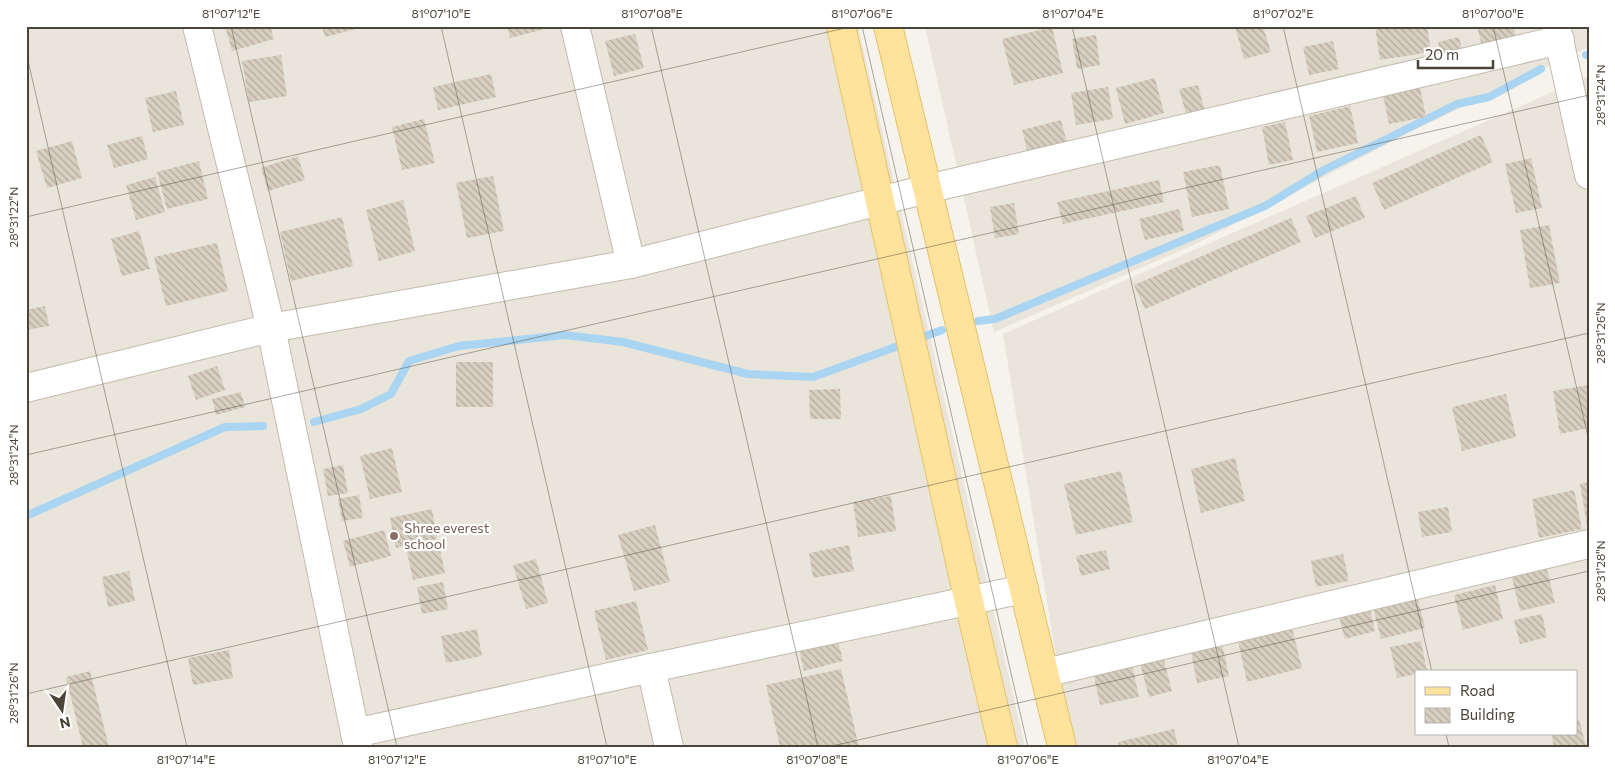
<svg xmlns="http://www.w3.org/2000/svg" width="1615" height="773" font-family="Commissioner,sans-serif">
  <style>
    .residential { fill: #eae5da; fill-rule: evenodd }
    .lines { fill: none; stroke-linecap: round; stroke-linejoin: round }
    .stream { stroke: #a9d4f2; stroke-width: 8 }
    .building { fill: url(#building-back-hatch) }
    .minor-casing { stroke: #c2bbae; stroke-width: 30 }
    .major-casing { stroke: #e6c16a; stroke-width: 30 }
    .minor { stroke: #fff; stroke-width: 28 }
    .major { stroke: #ffe39c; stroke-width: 28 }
    .ticks { fill: none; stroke: #4b4439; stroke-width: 1; stroke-opacity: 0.45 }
    .education-dot { fill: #8d6e63; stroke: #fff; stroke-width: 2 }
    .labels { text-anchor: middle; stroke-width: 4.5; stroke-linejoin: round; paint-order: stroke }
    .education-label { font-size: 14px; fill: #785e54; stroke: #fff; text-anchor: start }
    .neatline { fill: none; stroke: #4b4439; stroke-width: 2 }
    .ticks-label { font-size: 12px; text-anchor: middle; fill: #4b4439 }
  </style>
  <defs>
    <pattern id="building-back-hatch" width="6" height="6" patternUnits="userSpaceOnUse" patternTransform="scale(1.25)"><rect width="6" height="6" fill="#d8cfc1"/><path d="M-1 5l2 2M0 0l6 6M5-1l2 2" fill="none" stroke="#b1aa9e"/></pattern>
  </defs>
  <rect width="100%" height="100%" fill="#f6f3ec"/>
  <g class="residential">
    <path d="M26 26H858L1025 747H26Z"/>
    <path d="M925 26H1589V47L1414 130 1200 242 994 332Z"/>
    <path d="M1589 76V747H1073L1067 723 1003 334ZM1416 672H1576V734H1416Z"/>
  </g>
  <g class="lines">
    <g class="stream">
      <path d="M1586 55 1589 54"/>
      <path d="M978 321 995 319 1265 206 1324 170 1457 104 1489 97 1541 69"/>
      <path d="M314 422 361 409 391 394 409 361 459 346 565 335 623 342 748 374 813 377 942 330"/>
      <path d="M26 516 225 427 263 426"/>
    </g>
  </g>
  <g class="building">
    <path d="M225 26H270L274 39 232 51Z"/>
    <path d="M322 26H363V27L325 37Z"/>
    <path d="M507 26H552V27L510 38Z"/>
    <path d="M1235 26H1263L1271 52 1244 59Z"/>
    <path d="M1375 26H1427L1431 52 1380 60Z"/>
    <path d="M1477 26H1513L1516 37 1482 46Z"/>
    <path d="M1052 27 1063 73 1014 85 1002 39Z"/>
    <path d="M635 34 644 68 614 76 605 41Z"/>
    <path d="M1096 35 1100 65 1077 69 1072 39Z"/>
    <path d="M1459 37 1465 61 1445 67 1438 42Z"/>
    <path d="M1333 41 1339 69 1309 75 1303 47Z"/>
    <path d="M281 55 287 96 249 102 242 61Z"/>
    <path d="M491 74 496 97 438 110 433 87Z"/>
    <path d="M1155 78 1164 113 1125 124 1116 88Z"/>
    <path d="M1418 78 1426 117 1389 124 1381 86Z"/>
    <path d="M1198 85 1205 112 1187 117 1179 89Z"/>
    <path d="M1108 87 1113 119 1076 125 1071 93Z"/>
    <path d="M176 91 184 125 153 132 145 98Z"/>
    <path d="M1350 106 1358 143 1317 152 1309 116Z"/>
    <path d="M424 119 435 163 402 170 392 127Z"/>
    <path d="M1061 120 1067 143 1028 154 1022 130Z"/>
    <path d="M1285 122 1293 160 1269 165 1262 127Z"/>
    <path d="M1481 135 1493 162 1384 210 1372 183Z"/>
    <path d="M142 136 148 159 114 168 107 145Z"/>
    <path d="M72 141 82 178 47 188 36 151Z"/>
    <path d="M298 156 305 180 268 191 261 168Z"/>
    <path d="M1531 158 1542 208 1516 213 1505 164Z"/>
    <path d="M199 161 208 199 167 209 157 172Z"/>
    <path d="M1220 165 1229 209 1192 217 1183 172Z"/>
    <path d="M493 176 504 231 467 238 456 183Z"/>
    <path d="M155 177 165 212 136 220 126 185Z"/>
    <path d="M1159 180 1164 202 1063 224 1057 202Z"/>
    <path d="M1356 196 1365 218 1315 238 1306 216Z"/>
    <path d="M403 200 415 251 379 261 366 210Z"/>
    <path d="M1014 203 1019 234 995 238 990 207Z"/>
    <path d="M1179 209 1184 231 1145 240 1139 219Z"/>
    <path d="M342 217 353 266 291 281 280 232Z"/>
    <path d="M1291 218 1301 242 1145 309 1134 285Z"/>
    <path d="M1549 225 1560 283 1530 288 1520 230Z"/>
    <path d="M139 231 150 269 122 276 111 239Z"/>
    <path d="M217 243 228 291 166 306 154 257Z"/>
    <path d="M45 306 49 326 26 330V310Z"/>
    <rect x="456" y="362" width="37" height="45"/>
    <path d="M217 366 225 390 196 400 188 376Z"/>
    <path d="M1589 385V428L1560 434 1553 391Z"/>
    <path d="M840 389 841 419H810L809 390Z"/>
    <path d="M241 392 245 407 216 415 212 399Z"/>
    <path d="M1506 394 1516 437 1462 451 1452 407Z"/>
    <path d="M392 448 402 492 370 499 360 456Z"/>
    <path d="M1235 458 1245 501 1201 513 1191 469Z"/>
    <path d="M343 465 348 493 328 496 323 469Z"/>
    <path d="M1121 471 1133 522 1076 535 1064 484Z"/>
    <path d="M1589 482V531H1588L1580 484Z"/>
    <path d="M1574 490 1582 529 1539 538 1532 499Z"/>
    <path d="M359 495 363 518 342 521 338 499Z"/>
    <path d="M891 496 896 531 858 537 853 502Z"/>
    <path d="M1448 507 1452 532 1422 537 1418 512Z"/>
    <path d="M432 509 437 539 396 548 390 518Z"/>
    <path d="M655 525 670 582 634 591 618 535Z"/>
    <path d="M384 530 391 556 350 567 343 541Z"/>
    <path d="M439 545 445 573 413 580 407 552Z"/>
    <path d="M849 545 854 571 813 578 809 553Z"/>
    <path d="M1106 550 1110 569 1081 576 1076 556Z"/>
    <path d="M1343 554 1349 581 1316 587 1311 561Z"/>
    <path d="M536 559 548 603 526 609 513 565Z"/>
    <path d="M1545 561 1555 603 1520 611 1510 570Z"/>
    <path d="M129 571 135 601 108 607 102 577Z"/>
    <path d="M443 582 448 609 422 614 417 587Z"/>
    <path d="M1495 585 1503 619 1463 630 1454 595Z"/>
    <path d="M1416 592 1425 628 1381 639 1372 603Z"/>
    <path d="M636 601 648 650 606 660 594 611Z"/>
    <path d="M1369 605 1375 631 1345 639 1338 612Z"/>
    <path d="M1542 614 1547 637 1520 644 1514 620Z"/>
    <path d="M1292 628 1302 668 1247 682 1238 641Z"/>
    <path d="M477 629 482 656 446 663 441 636Z"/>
    <path d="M838 641 843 661 804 671 799 650Z"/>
    <path d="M1421 641 1427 671 1416 672V674L1397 678 1390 647Z"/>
    <path d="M1222 644 1229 676 1197 683 1191 651Z"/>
    <path d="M229 650 233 678 193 685 188 658Z"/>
    <path d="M1163 657 1172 691 1149 697 1140 663Z"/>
    <path d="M1132 664 1139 697 1100 705 1093 672Z"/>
    <path d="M841 669 859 747H780L766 685Z"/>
    <path d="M90 671 109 747H83L66 677Z"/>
    <path d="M1579 719 1586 747H1554L1551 734H1576V720Z"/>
    <path d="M1174 729 1178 747H1119L1118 742Z"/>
  </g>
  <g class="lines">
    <g class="minor-casing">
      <g id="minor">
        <path d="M197 26 271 328 358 747"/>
        <path d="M575 26 631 264"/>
        <path d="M1556 26 1589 175"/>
        <path d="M26 388 271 328 631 264 927 189 1560 40"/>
        <path d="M651 668 1024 589"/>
        <path d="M1045 673 1589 544"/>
        <path d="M355 733 651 668 669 747"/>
      </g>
    </g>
    <g class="major-casing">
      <g id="major">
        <path d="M841 26 969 602 1003 747"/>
        <path d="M888 26 1062 747"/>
      </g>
    </g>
    <use href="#minor" class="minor"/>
    <use href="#major" class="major"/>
  </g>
  <path class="ticks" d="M231 26 397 747M441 26 607 747M651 26 818 747M862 26 1028 747M1072 26 1239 747M1283 26 1432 672M1493 26 1589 441M26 52 187 747M26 217 854 26M26 455 1589 95M26 694 1589 333M1446 734 1449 747M828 747 1589 571"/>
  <circle class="education-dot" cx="394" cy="536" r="5"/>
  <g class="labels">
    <g class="education-label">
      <text x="404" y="533">Shree everest<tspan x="404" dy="16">school</tspan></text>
    </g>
  </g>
  <rect width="1615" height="773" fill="none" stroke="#ffffff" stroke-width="55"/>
  <rect x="1415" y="670" width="162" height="65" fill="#ffffff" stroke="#b7b4b0"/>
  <rect x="1425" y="687" width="25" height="8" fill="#ffe39c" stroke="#b7b4b0"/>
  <text x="1460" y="696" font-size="15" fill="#4b4439">Road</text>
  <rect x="1425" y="708" width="25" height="15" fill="url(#building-back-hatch)" stroke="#b7b4b0"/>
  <text x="1460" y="720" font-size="15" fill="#4b4439">Building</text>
  <g transform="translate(62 710) rotate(167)" stroke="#ffffff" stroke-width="4" paint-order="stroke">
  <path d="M0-4L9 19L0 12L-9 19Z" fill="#4b4439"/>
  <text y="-8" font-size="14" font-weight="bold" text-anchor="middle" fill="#4b4439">N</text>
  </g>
  <path d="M1418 60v8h75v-8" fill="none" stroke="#4b4439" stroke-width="2.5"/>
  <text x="1425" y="60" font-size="15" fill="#4b4439" stroke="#ffffff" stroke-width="4" paint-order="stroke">20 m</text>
  <rect x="28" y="28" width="1560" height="718" class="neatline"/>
  <g class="ticks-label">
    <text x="231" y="18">81°07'12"E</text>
    <text x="441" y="18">81°07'10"E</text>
    <text x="652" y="18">81°07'08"E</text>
    <text x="862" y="18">81°07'06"E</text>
    <text x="1073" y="18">81°07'04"E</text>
    <text x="1283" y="18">81°07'02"E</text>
    <text x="1493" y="18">81°07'00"E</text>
    <text transform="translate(1601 95) rotate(-90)" y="4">28°31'24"N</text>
    <text transform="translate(14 217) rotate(-90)" y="4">28°31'22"N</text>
    <text transform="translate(1601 333) rotate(-90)" y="4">28°31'26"N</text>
    <text transform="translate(14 455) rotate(-90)" y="4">28°31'24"N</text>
    <text transform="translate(1601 571) rotate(-90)" y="4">28°31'28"N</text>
    <text transform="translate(14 693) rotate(-90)" y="4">28°31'26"N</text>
    <text x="186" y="764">81°07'14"E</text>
    <text x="397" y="764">81°07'12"E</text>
    <text x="607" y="764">81°07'10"E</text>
    <text x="817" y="764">81°07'08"E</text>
    <text x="1028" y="764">81°07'06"E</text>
    <text x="1238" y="764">81°07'04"E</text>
  </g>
</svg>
